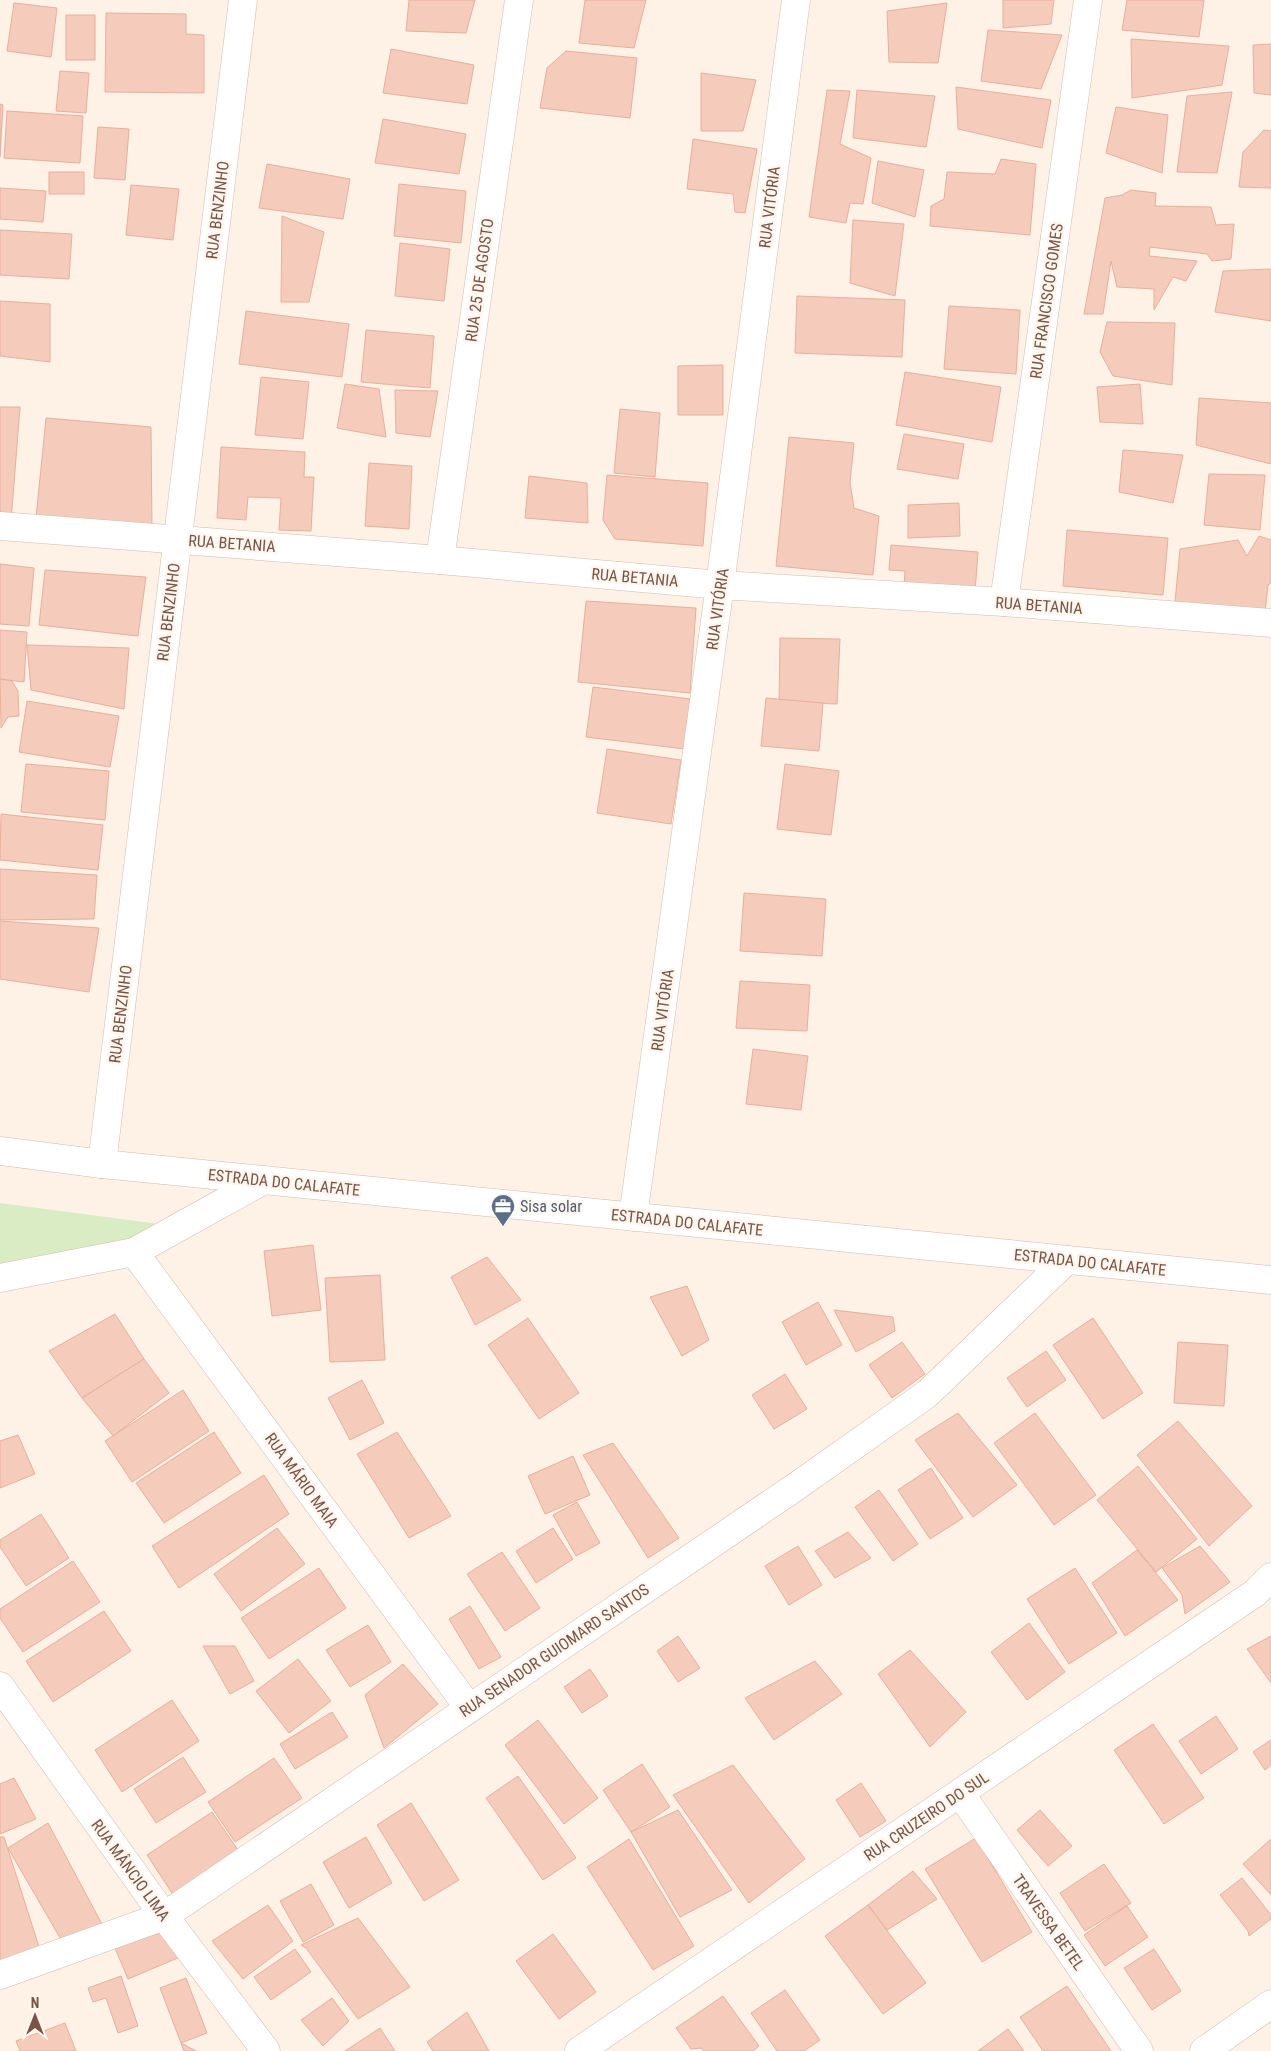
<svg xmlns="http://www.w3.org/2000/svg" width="1271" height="2051" font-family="'Roboto Condensed',sans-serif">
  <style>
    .green { fill: #d9ecc3 }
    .building { fill: #f5cbbc; stroke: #e8af9b }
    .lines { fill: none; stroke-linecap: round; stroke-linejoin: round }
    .minor-casing { stroke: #d3baae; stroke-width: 29 }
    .minor { stroke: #fff; stroke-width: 28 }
    .labels { text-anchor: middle; stroke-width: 5; stroke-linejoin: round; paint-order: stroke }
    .street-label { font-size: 16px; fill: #795449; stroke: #fff6ee }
    .service-label { font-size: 16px; fill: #4e5e75; stroke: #fff6ee; text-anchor: start }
  </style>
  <rect width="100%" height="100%" fill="#fef1e6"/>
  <path class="green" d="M0 1203 159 1224 117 1250 0 1275Z"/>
  <g class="building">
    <path d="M409 0H475L466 33 406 31Z"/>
    <path d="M585 0H646L634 48 579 43Z"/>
    <path d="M1003 0H1054L1051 24 1003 28Z"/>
    <path d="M1127 0H1204L1199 37 1122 30Z"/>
    <path d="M14 3 57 8 51 57 7 51Z"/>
    <path d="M947 3 938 63 889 62 887 11Z"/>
    <path d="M106 13 186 14V34L204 35V93L105 92Z"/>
    <rect x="66" y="15" width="29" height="45"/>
    <path d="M988 30 1062 35 1041 89 981 81Z"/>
    <path d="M1131 39 1229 46 1222 85 1132 98Z"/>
    <path d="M1271 44V95L1254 93 1253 45Z"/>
    <path d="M391 49 474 65 467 104 383 93Z"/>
    <path d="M566 51 637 58 630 118 540 108 547 68Z"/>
    <path d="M60 71 89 73 86 113 56 111Z"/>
    <path d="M701 73 756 80 743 131H701Z"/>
    <path d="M956 87 1051 100 1042 148 958 129Z"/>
    <path d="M827 90 850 91 840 144 871 158 863 204 850 203 846 223 809 217Z"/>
    <path d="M857 90 935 96 926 147 853 138Z"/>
    <path d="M1232 92 1217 173 1177 172 1187 96Z"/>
    <path d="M0 104 3 105 0 157Z"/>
    <path d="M1116 107 1168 115 1162 173 1106 153Z"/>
    <path d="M7 111 83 116 80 163 4 158Z"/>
    <path d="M383 119 466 134 459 174 375 163Z"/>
    <path d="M98 127 129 129 125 180 94 178Z"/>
    <path d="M1264 130 1271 131V188L1239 187 1243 152Z"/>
    <path d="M693 139 757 149 745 213 735 212 733 194 687 189Z"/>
    <path d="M1001 159 1036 164 1030 235 930 226 931 206 944 199 947 172 995 174Z"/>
    <path d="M878 161 924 170 915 217 872 203Z"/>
    <path d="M267 164 350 179 343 219 259 208Z"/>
    <rect x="49" y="172" width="35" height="22"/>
    <path d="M399 184 466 191 461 243 394 236Z"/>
    <path d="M131 185 179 189 173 240 126 235Z"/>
    <path d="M0 188 46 191 43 222 0 219Z"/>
    <path d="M1131 190 1156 193 1155 206 1211 207 1216 225 1234 224 1231 259 1212 261 1207 254 1150 247 1149 256 1197 261 1186 281 1173 277 1154 310V289L1117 287 1111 261 1103 314H1084L1105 198 1122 195Z"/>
    <path d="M282 216 324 232 309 302H281Z"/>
    <path d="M853 220 904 224 895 296 850 283Z"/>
    <path d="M0 230 72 234 69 279 0 275Z"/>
    <path d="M400 243 450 249 444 301 395 296Z"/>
    <path d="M1271 269V321L1215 312 1223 271Z"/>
    <path d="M797 296 905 300 902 357 795 353Z"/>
    <path d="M0 301 50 304V362L0 356Z"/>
    <path d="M949 306 1020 310 1016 374 944 369Z"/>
    <path d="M246 311 349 324 342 377 239 364Z"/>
    <path d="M1107 322 1175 323 1172 385 1113 376 1100 352Z"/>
    <path d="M366 330 434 336 430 388 361 382Z"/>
    <path d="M723 365V415H678V366Z"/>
    <path d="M905 372 1001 387 992 442 896 425Z"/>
    <path d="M261 377 309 382 303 439 255 435Z"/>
    <path d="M345 384 379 389 386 437 337 428Z"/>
    <path d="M1140 384 1143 424 1100 422 1097 387Z"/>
    <path d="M395 390 438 391 430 437 396 433Z"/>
    <path d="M1199 398 1271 403V464L1196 445Z"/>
    <path d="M0 407H20L11 522 0 521Z"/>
    <path d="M620 409 660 413 655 477 614 473Z"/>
    <path d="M46 418 151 427 152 530 35 528Z"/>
    <path d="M904 434 964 444 958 479 897 469Z"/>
    <path d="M789 437 854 443 850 482 854 508 879 516 873 575 776 566Z"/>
    <path d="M221 447 305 452 304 477H314L311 531 279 530 281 498 248 497 246 520 217 518Z"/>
    <path d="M1123 450 1183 455 1173 503 1119 492Z"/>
    <path d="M369 463 412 466 409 529 365 526Z"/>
    <path d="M1209 474 1265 475 1260 530 1204 525Z"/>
    <path d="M607 475 708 483 703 546 615 539 603 520Z"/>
    <path d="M529 476 587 483 588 523 525 518Z"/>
    <path d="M959 503 960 536 908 538V505Z"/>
    <path d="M1067 530 1168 538 1163 595 1063 586Z"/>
    <path d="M1259 536 1271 540V583L1268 585 1265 612 1175 602 1180 549 1238 540 1247 556Z"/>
    <path d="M891 545 978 552 975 592 904 586 905 571 889 570Z"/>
    <path d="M0 564 34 568 29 626 0 624Z"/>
    <path d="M45 570 146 577 138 636 39 625Z"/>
    <path d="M586 601 696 608 690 693 578 682Z"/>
    <path d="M0 630 27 632 24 682 0 679Z"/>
    <path d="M780 638 840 639 837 704 779 702Z"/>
    <path d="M27 645 129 648 124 709 31 690Z"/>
    <path d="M0 679 12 681 18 691 19 716 8 717 1 728Z"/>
    <path d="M593 687 691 699 685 749 586 737Z"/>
    <path d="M766 698 823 703 819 751 761 746Z"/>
    <path d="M27 701 119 716 110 767 19 752Z"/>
    <path d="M607 749 681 760 671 824 597 813Z"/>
    <path d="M26 764 109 771 105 820 21 812Z"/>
    <path d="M785 764 839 771 831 835 777 829Z"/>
    <path d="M1 814 103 825 98 870 0 860Z"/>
    <path d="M0 869 97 875 94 919 0 920Z"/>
    <path d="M744 893 826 899 822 956 740 951Z"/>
    <path d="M0 921 99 928 89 992 0 979Z"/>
    <path d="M740 981 810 985 807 1031 736 1028Z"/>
    <path d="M753 1049 808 1056 801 1110 746 1104Z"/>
    <path d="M313 1245 321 1310 272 1316 264 1251Z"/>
    <path d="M487 1257 521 1300 475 1325 451 1277Z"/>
    <path d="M380 1275 385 1360 330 1362 325 1278Z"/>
    <path d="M687 1286 709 1340 682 1356 650 1297Z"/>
    <path d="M818 1302 842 1345 806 1365 782 1322Z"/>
    <path d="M834 1310 893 1317 895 1331 856 1352Z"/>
    <path d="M115 1314 144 1359 82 1398 49 1351Z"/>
    <path d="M528 1318 579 1393 539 1419 488 1345Z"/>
    <path d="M1093 1318 1143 1393 1103 1419 1053 1345Z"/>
    <path d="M902 1342 925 1374 892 1398 869 1365Z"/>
    <path d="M1178 1342 1228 1345 1224 1406 1174 1403Z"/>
    <path d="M1046 1351 1066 1380 1027 1407 1007 1378Z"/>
    <path d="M144 1359 169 1393 113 1436 82 1398Z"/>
    <path d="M785 1374 807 1409 774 1429 752 1395Z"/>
    <path d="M362 1380 384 1423 350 1440 328 1398Z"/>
    <path d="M183 1390 209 1431 132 1482 105 1441Z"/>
    <path d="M958 1413 1017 1485 973 1517 915 1440Z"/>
    <path d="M1035 1413 1096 1495 1054 1525 994 1443Z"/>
    <path d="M1178 1421 1252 1506 1209 1546 1137 1455Z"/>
    <path d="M214 1432 241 1473 164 1523 136 1483Z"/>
    <path d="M397 1432 451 1516 409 1538 357 1454Z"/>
    <path d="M18 1435 35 1474 0 1488V1441Z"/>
    <path d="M613 1443 679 1538 648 1558 583 1455Z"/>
    <path d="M573 1456 590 1495 545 1514 528 1476Z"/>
    <path d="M1138 1466 1197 1539 1156 1572 1097 1500Z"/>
    <path d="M931 1468 963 1518 930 1539 898 1490Z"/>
    <path d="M264 1475 289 1514 179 1588 152 1546Z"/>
    <path d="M879 1490 918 1544 893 1561 855 1507Z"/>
    <path d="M577 1502 600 1543 576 1556 553 1515Z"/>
    <path d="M41 1514 69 1558 26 1586 0 1547V1540Z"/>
    <path d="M277 1528 305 1564 241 1611 214 1574Z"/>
    <path d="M553 1528 573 1559 536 1583 516 1551Z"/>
    <path d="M848 1532 871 1558 835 1578 815 1551Z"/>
    <path d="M798 1546 822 1585 789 1605 765 1566Z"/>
    <path d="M1200 1546 1230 1582 1185 1614 1182 1595 1162 1568Z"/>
    <path d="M1137 1550 1178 1600 1125 1636 1092 1583Z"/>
    <path d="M502 1552 540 1608 505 1631 467 1574Z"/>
    <path d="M73 1561 100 1602 23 1652 0 1618V1609Z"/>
    <path d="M319 1568 346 1608 269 1659 241 1618Z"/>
    <path d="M1075 1568 1117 1633 1069 1664 1027 1599Z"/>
    <path d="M470 1606 501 1657 479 1669 449 1619Z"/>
    <path d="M104 1611 131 1651 53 1702 26 1661Z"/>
    <path d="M1029 1623 1065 1672 1027 1700 991 1652Z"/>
    <path d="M368 1625 391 1662 350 1687 326 1650Z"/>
    <path d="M678 1636 700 1668 678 1682 657 1651Z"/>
    <path d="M1271 1636V1683L1247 1649Z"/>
    <path d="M203 1646H235L254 1681 230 1694Z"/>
    <path d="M910 1650 966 1712 930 1747 878 1674Z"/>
    <path d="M298 1659 331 1701 289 1733 256 1691Z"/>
    <path d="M815 1661 842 1694 774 1740 745 1698Z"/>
    <path d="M403 1664 438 1704 384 1748 365 1695Z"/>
    <path d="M590 1669 608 1696 582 1713 564 1687Z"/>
    <path d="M172 1700 199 1741 122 1792 95 1750Z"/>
    <path d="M332 1712 348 1737 295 1769 280 1744Z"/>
    <path d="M1216 1716 1238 1749 1201 1774 1179 1741Z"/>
    <path d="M538 1720 598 1798 564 1824 505 1745Z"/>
    <path d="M1153 1724 1204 1798 1164 1824 1114 1750Z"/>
    <path d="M1271 1740V1765L1265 1770 1253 1752Z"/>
    <path d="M183 1757 206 1792 156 1823 134 1789Z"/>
    <path d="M274 1758 302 1798 235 1842 208 1802Z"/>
    <path d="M642 1764 670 1807 631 1832 603 1790Z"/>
    <path d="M733 1765 805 1859 749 1903 673 1795Z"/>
    <path d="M518 1776 576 1858 543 1880 486 1798Z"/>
    <path d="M14 1778 36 1819 0 1834V1784Z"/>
    <path d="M861 1783 886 1821 860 1837 836 1800Z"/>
    <path d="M411 1803 459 1880 424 1901 377 1825Z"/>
    <path d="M678 1810 732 1890 680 1917 631 1832Z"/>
    <path d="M1040 1810 1072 1846 1048 1866 1017 1830Z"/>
    <path d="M212 1812 240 1853 174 1896 147 1855Z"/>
    <path d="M48 1823 103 1926 63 1943 8 1848Z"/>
    <path d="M0 1837H4L40 1950 0 1964Z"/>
    <path d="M366 1837 392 1883 349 1908 323 1862Z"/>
    <path d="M976 1838 1032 1932 982 1962 925 1869Z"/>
    <path d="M629 1839 694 1946 653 1970 587 1867Z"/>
    <path d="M1271 1839V1895L1243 1864Z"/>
    <path d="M1104 1864 1131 1903 1085 1931 1060 1893Z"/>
    <path d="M913 1871 937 1899 887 1930 868 1905Z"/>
    <path d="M1242 1878 1271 1915V1919L1249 1936 1248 1931 1220 1895Z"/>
    <path d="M311 1884 334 1925 303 1942 280 1901Z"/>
    <path d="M268 1905 293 1941 243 1979 212 1941Z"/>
    <path d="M868 1905 926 1983 883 2014 825 1936Z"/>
    <path d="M1127 1906 1148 1937 1105 1966 1084 1935Z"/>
    <path d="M358 1918 410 1987 358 2019 306 1948 301 1945Z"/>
    <path d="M167 1926 180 1957 128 1979 115 1948Z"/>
    <path d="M553 1934 596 1992 559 2019 516 1961Z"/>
    <path d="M295 1949 311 1972 271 2000 254 1977Z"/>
    <path d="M1154 1949 1181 1991 1152 2010 1124 1968Z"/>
    <path d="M121 1976 138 2026 118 2033 106 1998 93 2002 88 1988Z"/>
    <path d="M186 1978 207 2033 181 2043 160 1988Z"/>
    <path d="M1067 1986 1111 2051H1043L1020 2017Z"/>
    <path d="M785 1990 820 2040 804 2051H777L751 2013Z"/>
    <path d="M723 1996 759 2046 753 2051H704L701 2048 691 2049 676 2028Z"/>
    <path d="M332 1998 349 2021 323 2046 301 2020Z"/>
    <path d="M467 2012 489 2051H433L427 2042Z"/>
    <path d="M65 2023 76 2051H20L16 2041Z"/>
    <path d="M380 2028 395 2051H345Z"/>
    <path d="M1008 2029 1024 2051H978Z"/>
    <path d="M181 2043 196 2051H184Z"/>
  </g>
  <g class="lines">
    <g class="minor-casing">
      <g id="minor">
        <path d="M0 526 440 560 720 585 1004 602 1271 623"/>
        <path d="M440 560 519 0"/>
        <path d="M1004 602 1088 0"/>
        <path d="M0 1151 102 1164 1271 1280"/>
        <path d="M102 1164 243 0"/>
        <path d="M633 1217 720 585 796 0"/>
        <path d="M134 1252 469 1708"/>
        <path d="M0 1278 134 1252 264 1180"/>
        <path d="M0 1686 164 1916 266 2051"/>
        <path d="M960 1793 1139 2051"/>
        <path d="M0 1975 164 1916 794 1488 927 1394 1067 1260"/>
        <path d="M579 2051 1255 1593 1271 1577"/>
        <path d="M1204 2051 1271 2004"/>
      </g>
    </g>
    <use href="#minor" class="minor"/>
  </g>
  <defs>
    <g id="office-pin" transform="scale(1.25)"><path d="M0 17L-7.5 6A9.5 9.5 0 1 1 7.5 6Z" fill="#5c6f8a" stroke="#fff6ee"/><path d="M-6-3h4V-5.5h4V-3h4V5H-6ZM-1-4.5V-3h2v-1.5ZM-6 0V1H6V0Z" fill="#fff"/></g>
  </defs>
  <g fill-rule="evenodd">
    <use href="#office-pin" x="503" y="1206"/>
  </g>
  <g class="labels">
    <g class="street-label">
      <text transform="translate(769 207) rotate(-83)" y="6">RUA VITÓRIA</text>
      <text transform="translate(217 210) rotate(-83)" y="6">RUA BENZINHO</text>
      <text transform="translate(479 280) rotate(-82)" y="6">RUA 25 DE AGOSTO</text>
      <text transform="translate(1046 301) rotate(-82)" y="6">RUA FRANCISCO GOMES</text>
      <text transform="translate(232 543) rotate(4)" y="6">RUA BETANIA</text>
      <text transform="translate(635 577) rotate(5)" y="6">RUA BETANIA</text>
      <text transform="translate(1039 605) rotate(4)" y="6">RUA BETANIA</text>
      <text transform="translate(717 609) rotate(-82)" y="6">RUA VITÓRIA</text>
      <text transform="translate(168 612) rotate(-83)" y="6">RUA BENZINHO</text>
      <text transform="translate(662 1010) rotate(-82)" y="6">RUA VITÓRIA</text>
      <text transform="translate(120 1014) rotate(-83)" y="6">RUA BENZINHO</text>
      <text transform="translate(284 1182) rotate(6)" y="6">ESTRADA DO CALAFATE</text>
      <text transform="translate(687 1222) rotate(6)" y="6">ESTRADA DO CALAFATE</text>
      <text transform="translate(1090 1262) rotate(6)" y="6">ESTRADA DO CALAFATE</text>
      <text transform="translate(302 1480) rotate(54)" y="6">RUA MÁRIO MAIA</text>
      <text transform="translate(554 1650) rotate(-34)" y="6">RUA SENADOR GUIOMARD SANTOS</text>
      <text transform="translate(926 1816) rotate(-34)" y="6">RUA CRUZEIRO DO SUL</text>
      <text transform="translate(131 1870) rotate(54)" y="6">RUA MÂNCIO LIMA</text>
      <text transform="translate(1049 1922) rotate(55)" y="6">TRAVESSA BETEL</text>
    </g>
    <g class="service-label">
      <text x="520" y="1212">Sisa solar</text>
    </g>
  </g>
  <g transform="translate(35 2016)" stroke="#fff6ee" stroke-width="4" paint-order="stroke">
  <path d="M0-4L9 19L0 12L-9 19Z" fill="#795449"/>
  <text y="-8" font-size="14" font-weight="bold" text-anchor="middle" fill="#795449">N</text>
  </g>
</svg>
